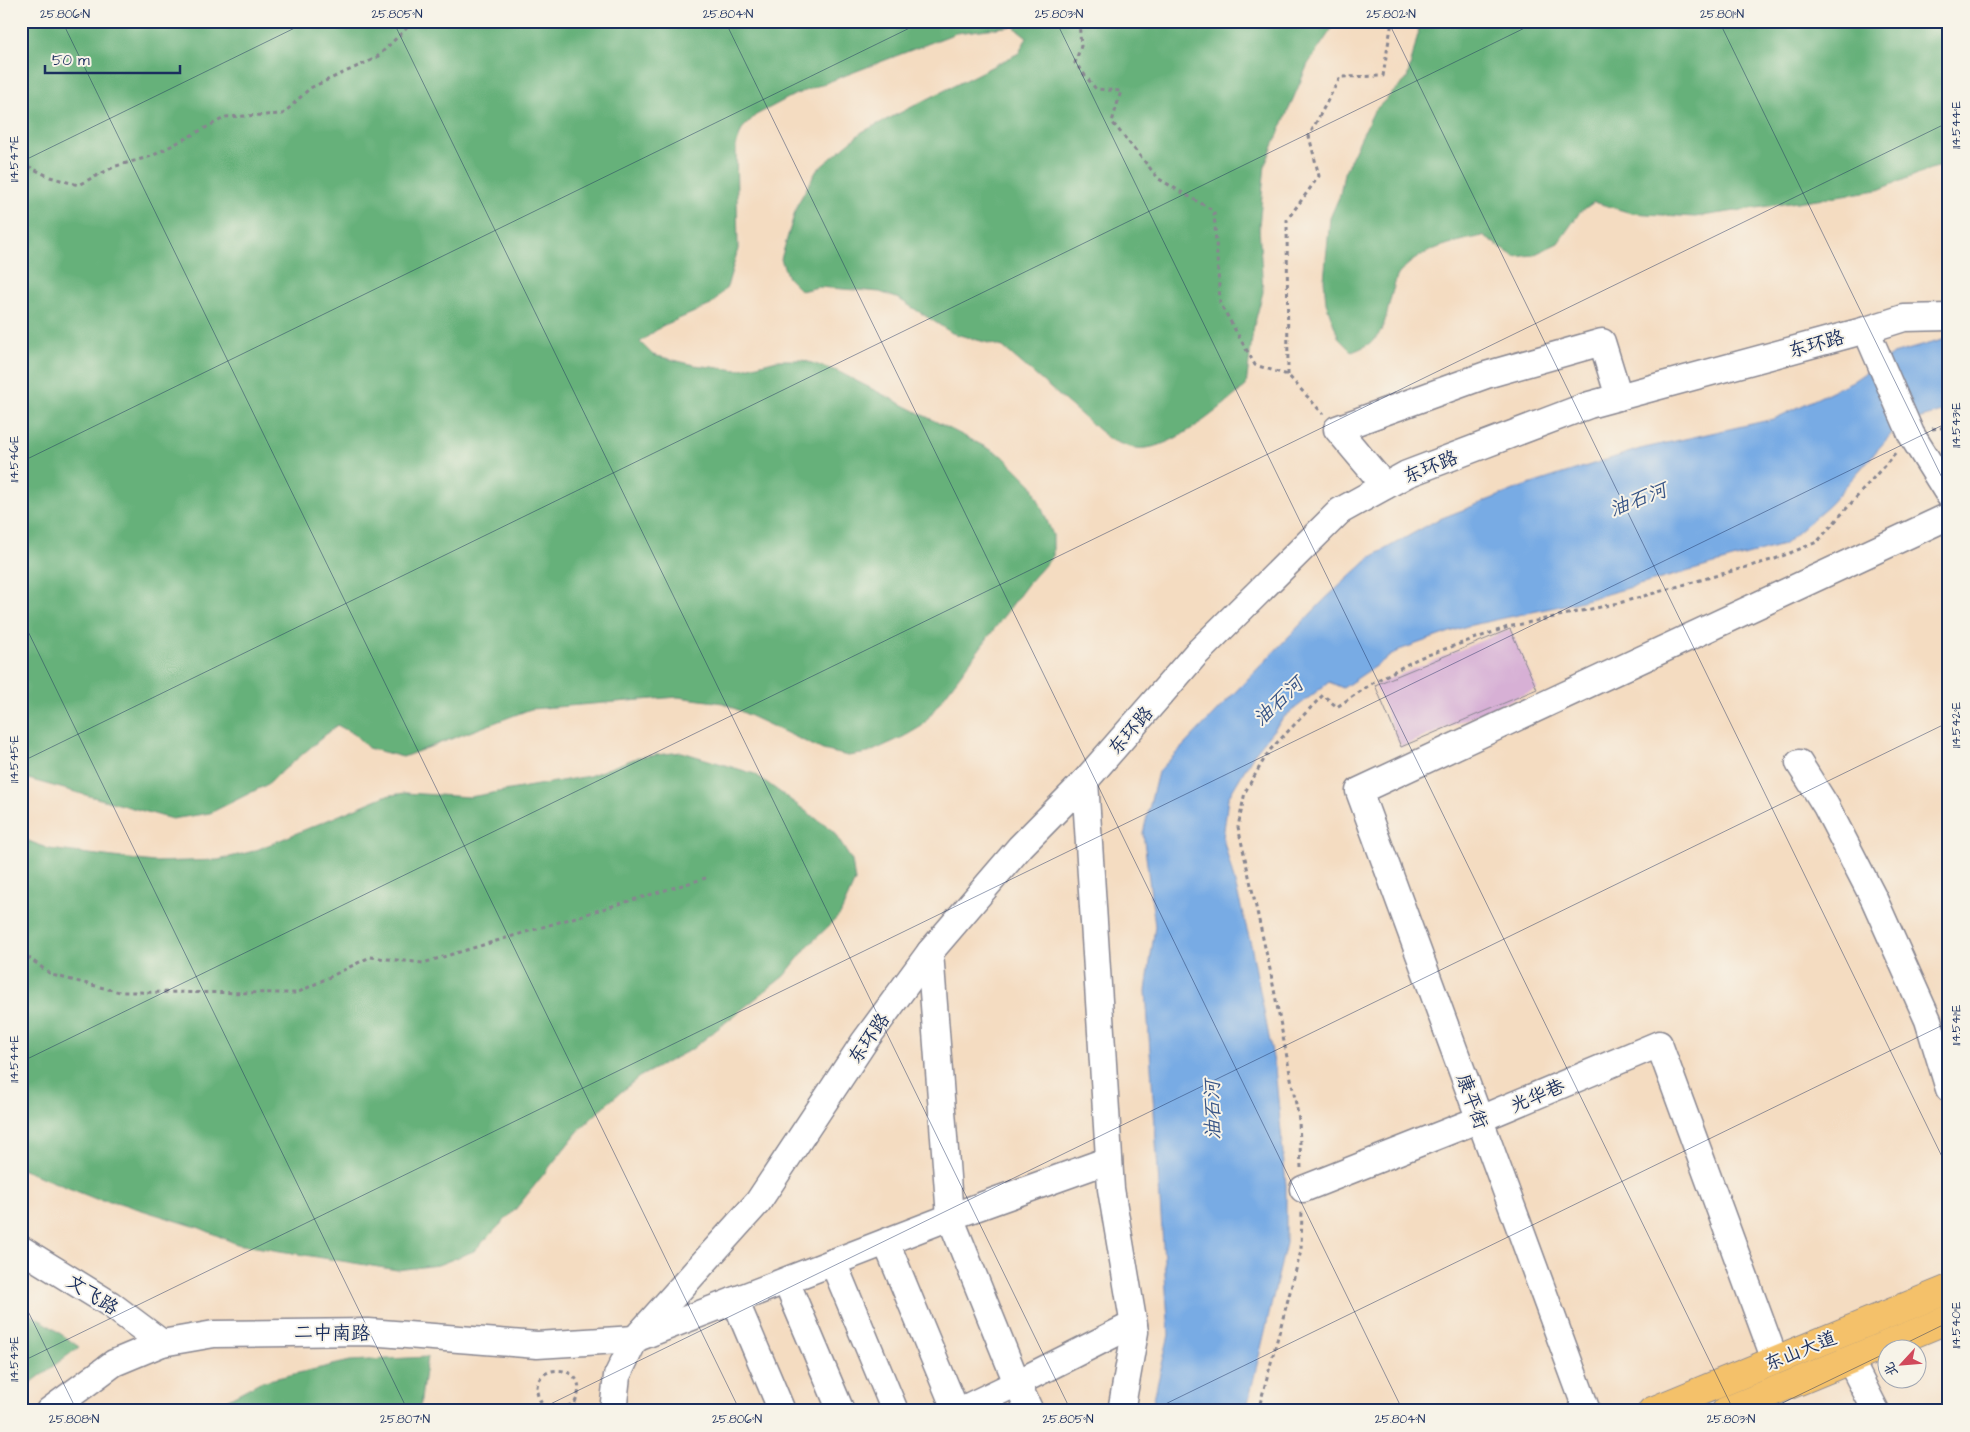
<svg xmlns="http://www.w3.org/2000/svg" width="1970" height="1432" font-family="'Architects Daughter','LXGW WenKai TC',sans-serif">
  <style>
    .forest { fill: #66b17a; stroke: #40706c }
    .water { fill: #78abe4; stroke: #4a6da1 }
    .building { fill: #d7b0d5 }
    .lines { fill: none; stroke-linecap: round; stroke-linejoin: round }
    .minor-casing { stroke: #888690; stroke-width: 29 }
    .major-casing { stroke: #888690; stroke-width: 30 }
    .path { stroke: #888690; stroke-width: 3; stroke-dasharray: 4 4; stroke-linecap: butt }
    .minor { stroke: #fff; stroke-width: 26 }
    .major { stroke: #f4c16a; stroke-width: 28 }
    .ticks { fill: none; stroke: #1b2f5e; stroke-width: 1; stroke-opacity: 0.45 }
    .labels { text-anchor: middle; stroke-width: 4; stroke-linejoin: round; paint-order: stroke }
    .street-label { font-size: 19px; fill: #1b2f5e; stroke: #f7f3e8 }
    .water-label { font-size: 20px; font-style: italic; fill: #375486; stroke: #f7f3e8 }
    .neatline { fill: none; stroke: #1b2f5e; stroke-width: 2 }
    .ticks-label { font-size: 12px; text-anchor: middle; fill: #1b2f5e }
  </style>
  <rect width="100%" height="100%" fill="#f7f3e8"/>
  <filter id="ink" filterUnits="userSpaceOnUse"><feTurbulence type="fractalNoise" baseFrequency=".02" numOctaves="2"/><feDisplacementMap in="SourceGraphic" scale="10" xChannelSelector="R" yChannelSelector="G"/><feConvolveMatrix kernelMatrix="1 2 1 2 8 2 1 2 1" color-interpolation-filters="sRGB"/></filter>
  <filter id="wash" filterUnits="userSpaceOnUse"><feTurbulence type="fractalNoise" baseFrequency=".0096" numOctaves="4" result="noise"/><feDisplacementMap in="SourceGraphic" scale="20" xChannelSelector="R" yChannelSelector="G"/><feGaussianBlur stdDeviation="1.12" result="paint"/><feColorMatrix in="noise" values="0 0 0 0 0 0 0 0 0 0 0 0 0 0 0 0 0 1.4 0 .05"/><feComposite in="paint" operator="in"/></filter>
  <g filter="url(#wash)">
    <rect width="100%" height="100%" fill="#f4dcc1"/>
    <g class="forest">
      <path d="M21 21H1337L1308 64 1265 165 1259 226 1263 292 1253 330 1246 386C1221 407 1180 444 1146 448 1133 450 1121 444 1109 439L1003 347 952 333 899 299 880 292 818 287 801 291 788 278 781 259 797 205 817 170 862 132 1019 53 1027 37 1013 26 956 33 794 95 756 115 742 129 736 146 738 249 727 287 711 305 662 326 640 342 653 355 694 365 738 370 777 360H802L837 371 1003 456 1032 485 1053 535V556L1027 585 922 726 905 736 868 753 848 756 823 750 723 703 678 697 531 709 403 757 368 748 354 734 337 725 266 785 210 813 172 819 21 777Z"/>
      <path d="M1416 21H1949V165L1933 168 1878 190 1695 217 1631 213 1594 202 1580 212 1558 243 1533 255 1515 257 1483 236C1454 242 1418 249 1398 275 1395 280 1394 288 1392 293 1383 326 1386 339 1352 352L1339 339 1326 303 1324 280 1330 218 1340 195 1344 173 1374 111 1407 79 1418 34Z"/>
      <path d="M682 752 755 774 833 831 852 861 855 881 840 915 808 946 784 976 692 1049 639 1077 609 1102 580 1129 514 1211 474 1251 438 1265 397 1270 237 1244 200 1228 116 1202 96 1199 21 1169V838L49 849 154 862 218 860 254 851 385 796 405 793 470 797 589 776 639 757Z"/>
      <path d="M21 1309 47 1324 79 1347 21 1390Z"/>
      <path d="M427 1357 420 1406 416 1411H206L260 1382 350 1361Z"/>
    </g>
    <path class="water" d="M1942 340 1949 341V410L1900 424 1830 504 1783 545 1574 603 1467 626 1399 650 1343 688 1329 682 1284 717 1254 754 1228 798 1223 838 1251 945 1275 1068 1286 1185V1243L1246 1411H1151L1169 1335 1146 991 1155 926 1143 833 1158 772 1325 599 1371 557 1437 520 1519 488 1640 449 1774 419 1853 381 1893 354Z"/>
    <g id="blocks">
      <path class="building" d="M1510 629 1537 689 1401 747 1375 685Z"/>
    </g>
  </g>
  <g filter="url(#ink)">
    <use href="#blocks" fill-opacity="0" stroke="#888690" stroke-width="1"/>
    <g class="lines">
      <g class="minor-casing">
        <g id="minor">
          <path d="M1949 317 1904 318 1866 330 1911 434 1949 495"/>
          <path d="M1385 486 1337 429 1486 375 1602 342 1619 397"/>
          <path d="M1799 763 1826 806 1874 899 1928 1020 1949 1089"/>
          <path d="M1085 781 1111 1189 1135 1332 1121 1411"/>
          <path d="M930 952 950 1217 1017 1383 959 1411"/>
          <path d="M1303 1189 1480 1119 1659 1044 1775 1360"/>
          <path d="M886 1242 956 1411"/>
          <path d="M21 1249 110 1304 162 1343"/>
          <path d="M833 1262 895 1411"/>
          <path d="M786 1281 841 1411"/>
          <path d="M735 1300 782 1411"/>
          <path d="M1850 1360 1876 1411"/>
          <path d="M49 1411 114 1363 162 1343 214 1334 368 1332 537 1345 635 1339 950 1217 1109 1160"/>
          <path d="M613 1411 617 1376 635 1339 758 1202 864 1042 930 952 1020 847 1085 781 1196 654 1340 511 1407 474 1589 405 1866 330"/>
          <path d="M1030 1411 1017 1383 1134 1324"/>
          <path d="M1587 1411 1359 791 1949 516"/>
        </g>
      </g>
      <g class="major-casing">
        <g id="major">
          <path d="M1652 1411 1949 1289"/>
          <path d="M1726 1411 1949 1319"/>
        </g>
      </g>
      <g class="path">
        <path d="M1079 21 1081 46 1075 63 1096 89 1121 91 1112 122 1159 179 1214 211 1220 303 1255 365 1288 375 1323 414"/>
        <path d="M21 163 50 177 78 185 116 166 152 156 226 117 283 114 310 88 376 58 414 21"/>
        <path d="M1288 375 1287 220 1319 176 1309 136 1340 77 1383 76 1392 21"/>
        <path d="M1932 429 1949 427"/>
        <path d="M21 952 52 975 120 992 297 993 370 957 423 963 709 877"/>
        <path d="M1301 1168 1299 1120 1271 974 1238 827 1245 792 1269 751 1323 695 1337 707 1374 682 1419 658 1508 627 1619 603 1775 559 1817 542 1897 451"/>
        <path d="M555 1411C547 1409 541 1405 538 1396 528 1359 595 1363 575 1402L560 1411"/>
        <path d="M1258 1411 1301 1251 1302 1210"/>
      </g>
      <use href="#minor" class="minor"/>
      <use href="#major" class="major"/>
    </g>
  </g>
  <path class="ticks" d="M62 21 740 1411M393 21 1071 1411M725 21 1403 1411M1056 21 1734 1411M1388 21 1949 1171M1719 21 1949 492M21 162 309 21M21 462 924 21M21 617 408 1411M21 762 1539 21M21 1062 1949 122M21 1297 77 1411M1892 1350 1949 1322M21 1362 1949 422M536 1411 1949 722M1151 1411 1949 1022M1766 1411 1888 1352"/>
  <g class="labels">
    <g class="street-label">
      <text transform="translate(1816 343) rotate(-15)" y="7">东环路</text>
      <text transform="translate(1430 466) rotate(-22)" y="7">东环路</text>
      <text transform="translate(1130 730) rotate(-49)" y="7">东环路</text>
      <text transform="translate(868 1038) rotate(-55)" y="7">东环路</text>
      <text transform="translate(1537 1095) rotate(-23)" y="7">光华巷</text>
      <text transform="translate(1473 1101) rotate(70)" y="7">康平街</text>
      <text transform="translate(93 1294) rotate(33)" y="7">文飞路</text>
      <text transform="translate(332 1332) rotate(1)" y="7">二中南路</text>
      <text transform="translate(1800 1350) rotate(-22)" y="7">东山大道</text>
    </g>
    <g class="water-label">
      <text transform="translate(1638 499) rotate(-21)" y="7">油石河</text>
      <text transform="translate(1278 701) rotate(-43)" y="7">油石河</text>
      <text transform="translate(1212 1110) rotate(-91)" y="7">油石河</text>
    </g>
  </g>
  <rect width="1970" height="1432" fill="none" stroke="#f7f3e8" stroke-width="55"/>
  <g transform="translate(1902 1364) rotate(244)"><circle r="24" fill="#f7f3e8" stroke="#9fa5b1"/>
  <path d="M0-4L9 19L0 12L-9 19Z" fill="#d1495b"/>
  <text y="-8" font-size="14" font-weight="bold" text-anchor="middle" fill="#1b2f5e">北</text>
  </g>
  <path d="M45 65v8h135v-8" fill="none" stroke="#1b2f5e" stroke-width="2.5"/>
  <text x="52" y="65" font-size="15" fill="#1b2f5e" stroke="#f7f3e8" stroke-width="4" paint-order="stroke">50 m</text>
  <rect x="28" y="28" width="1914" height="1376" class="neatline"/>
  <g class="ticks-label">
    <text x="65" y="18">25.806°N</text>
    <text x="397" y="18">25.805°N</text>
    <text x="728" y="18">25.804°N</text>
    <text x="1059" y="18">25.803°N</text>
    <text x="1391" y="18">25.802°N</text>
    <text x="1722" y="18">25.801°N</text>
    <text transform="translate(1956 125) rotate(-90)" y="4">114.544°E</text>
    <text transform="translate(14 159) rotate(-90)" y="4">114.547°E</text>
    <text transform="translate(1956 425) rotate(-90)" y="4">114.543°E</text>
    <text transform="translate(14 459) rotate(-90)" y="4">114.546°E</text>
    <text transform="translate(1956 725) rotate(-90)" y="4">114.542°E</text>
    <text transform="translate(14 759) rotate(-90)" y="4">114.545°E</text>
    <text transform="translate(1956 1025) rotate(-90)" y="4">114.541°E</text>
    <text transform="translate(14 1059) rotate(-90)" y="4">114.544°E</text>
    <text transform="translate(1956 1325) rotate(-90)" y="4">114.540°E</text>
    <text transform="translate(14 1359) rotate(-90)" y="4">114.543°E</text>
    <text x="74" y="1423">25.808°N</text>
    <text x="405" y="1423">25.807°N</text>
    <text x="737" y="1423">25.806°N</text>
    <text x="1068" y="1423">25.805°N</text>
    <text x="1400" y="1423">25.804°N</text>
    <text x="1731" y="1423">25.803°N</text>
  </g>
</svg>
